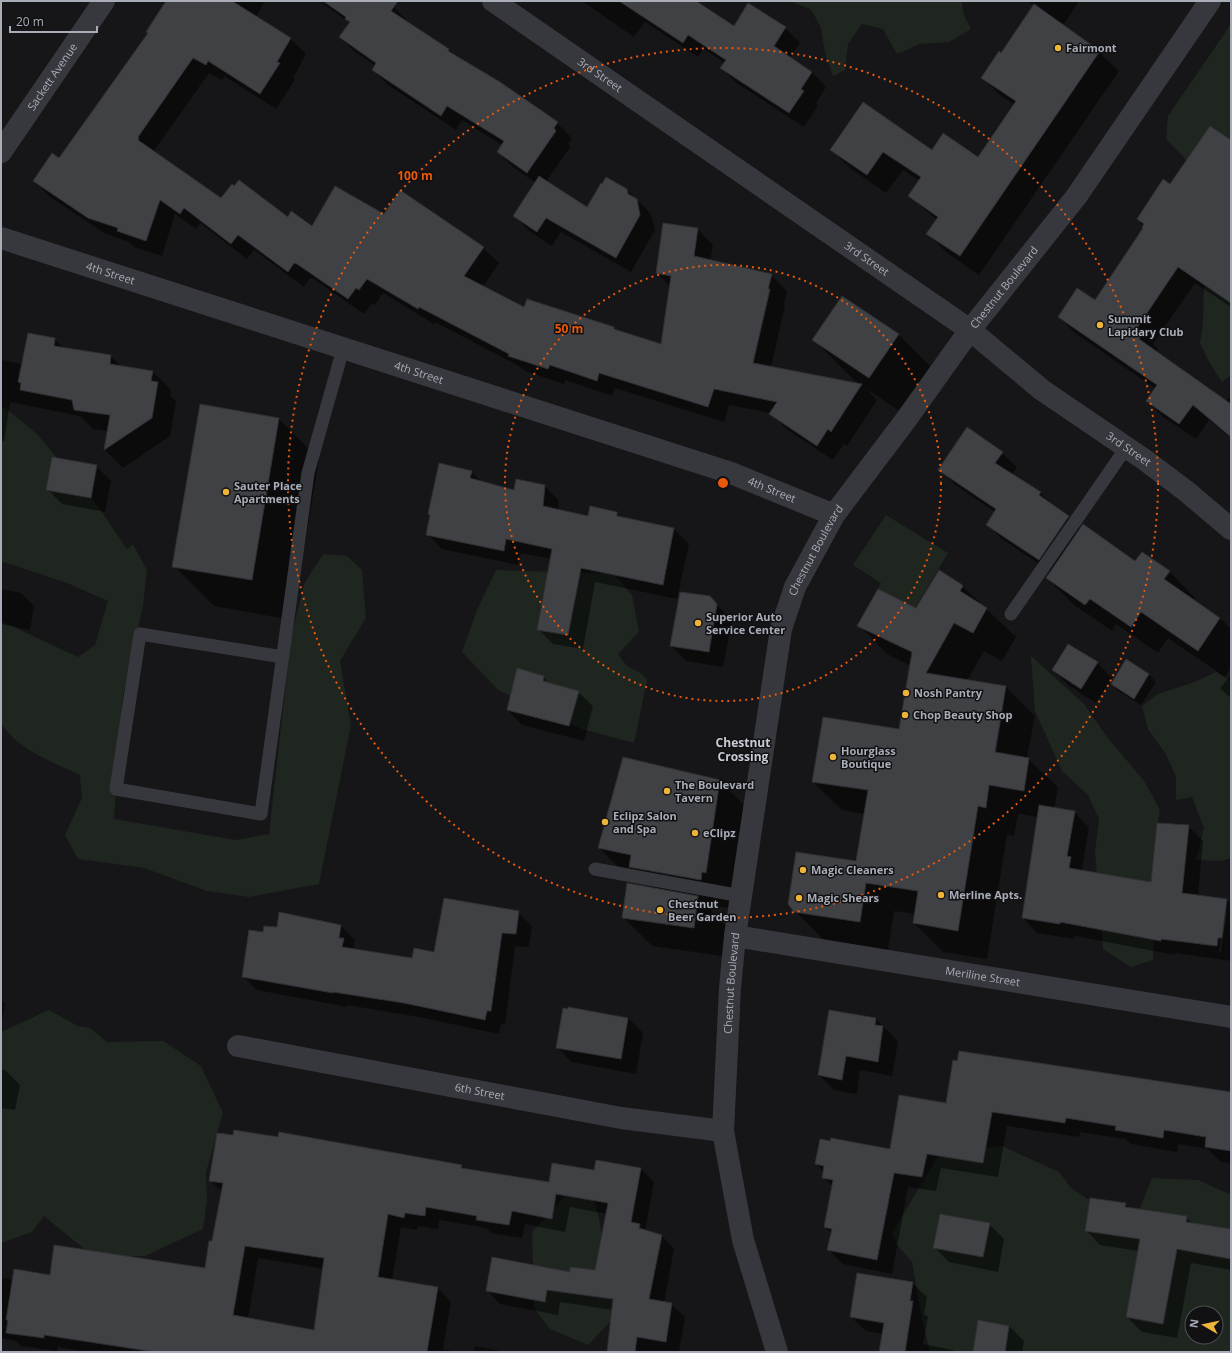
<svg xmlns="http://www.w3.org/2000/svg" width="1232" height="1353" font-family="'Open Sans',sans-serif">
  <style>
    .green { fill: #1e261f; fill-rule: evenodd }
    .shadow { fill: #0007; fill-rule: evenodd }
    .building { fill: #404145; stroke: #303034; fill-rule: evenodd }
    .lines { fill: none; stroke-linecap: round; stroke-linejoin: round }
    .service { stroke: #37383d; stroke-width: 13 }
    .minor { stroke: #37383d; stroke-width: 22 }
    .tertiary { stroke: #37383d; stroke-width: 22 }
    .ring { fill: none; stroke: #e8590c; stroke-width: 2; stroke-dasharray: 2 4 }
    .poi-dot { fill: #edb439; stroke: #111113; stroke-width: 1.5 }
    .labels { text-anchor: middle; stroke-width: 3; stroke-linejoin: round; paint-order: stroke }
    .poi-label { font-size: 11px; font-weight: bold; fill: #a8adb7; stroke: #111113; text-anchor: start }
    .street-label { font-size: 11px; fill: #a8adb7; stroke: #111113 }
    .neighbourhood-label { font-size: 12px; font-weight: bold; fill: #c9ccd4; stroke: #111113 }
    .centre { fill: #e8590c; stroke: #111113; stroke-width: 2 }
    .ring-label { font-size: 12px; text-anchor: middle; font-weight: bold; fill: #e8590c; stroke: #111113; stroke-width: 3; stroke-linejoin: round; paint-order: stroke }
  </style>
  <rect width="100%" height="100%" fill="#161618"/>
  <g class="green">
    <path d="M789 1H962L963 13 971 29 949 42 920 44 897 54 883 29 862 24 848 44 845 70 833 76 825 53 821 28 811 9Z"/>
    <path d="M1231 24V375L1222 382 1208 360 1200 343 1203 324 1205 257 1212 195 1182 155 1166 139 1168 116Z"/>
    <path d="M4 407 37 434 99 508 127 549 133 544 147 570 143 606 123 696 114 819 236 840 269 834 291 638 304 584 323 554 347 556 362 570 366 618 340 661 351 725 319 884 249 897 207 891 144 868 78 859 65 835 82 798 80 775C54 763 15 748 1 723V621L78 657 95 645 108 601 67 583 1 561V408Z"/>
    <path d="M886 515 948 553 915 608 878 589 881 583 853 565Z"/>
    <path d="M496 570 614 574 632 595 639 632 618 654 627 666 642 674 647 680 634 743 582 729 498 690 462 652 477 610Z"/>
    <path d="M1031 656 1084 704 1107 737 1145 782 1160 810 1156 832 1153 960 1131 967 1103 949 1095 851 1099 819 1088 795 1062 771 1035 711Z"/>
    <path d="M1216 672 1231 681V858L1221 861 1196 860 1204 828 1192 797 1176 800V776L1165 753 1148 729 1142 706 1158 694 1195 682Z"/>
    <path d="M49 1010 78 1026 90 1028 107 1042 163 1041 201 1066 223 1113 206 1172 207 1201 203 1229 145 1256H93L44 1216 32 1232 1 1243V1032Z"/>
    <path d="M1002 1146 1059 1172 1071 1188 1132 1228 1152 1178 1198 1180 1231 1195V1352H930L921 1315 912 1262 897 1245 892 1233 940 1153ZM1192 1313H1216V1337H1192Z"/>
    <path d="M587 1173 599 1218 615 1317 588 1345 550 1329 534 1308 532 1232Z"/>
  </g>
  <g class="shadow">
    <path d="M177 1H265L256 17 291 39 306 54 293 78 295 80 276 109 224 76 222 80 209 73 153 152 222 199 288 218 312 228 384 215 483 248 499 263 483 287 525 308 614 328 617 331 662 345 670 287 657 273 697 229 713 245 710 261 771 275 787 291 784 304 785 306 771 367 861 385 854 380 814 340 899 335 939 375 910 418 867 389 877 400 847 446 844 444 833 460 786 429 771 413 729 405 724 422 615 388 612 396 565 380 564 384 525 371 519 366 435 322 434 324 383 293 375 305 372 303 364 314 314 279 310 278 304 287 254 250 247 259 200 223 196 229 175 214 162 256 134 247 129 242 104 233 50 197 34 181 59 159ZM768 285H770L768 294H766Z"/>
    <path d="M319 1H385L394 7 408 22 407 23 453 55 500 82 557 123 572 138 568 144 570 147 546 182 588 209 627 190 651 214 655 230 631 272 561 232 552 246 529 231 515 216 536 183 513 167 498 152 502 145 462 120 456 130 388 85 373 70 376 66 355 52 340 37 350 23Z"/>
    <path d="M582 1H686L734 27 785 28 800 43 790 58 812 72 826 87 816 104 818 106 804 127 736 83 722 68 725 63 704 49 698 57 645 22 634 37Z"/>
    <path d="M1027 1H1079L1064 24 1059 21 1058 22 1099 52 1119 71 979 275 947 253 928 234 937 220 909 195 919 181 903 170 886 193 851 169 832 150 932 151 978 158 1015 105 1002 97 983 78 1002 54 1034 6Z"/>
    <path d="M1231 141V307L1195 283 1153 344 1158 349 1156 352 1226 401 1231 395V438L1209 420 1196 439 1163 417 1147 401 1156 389 1075 333 1059 317 1095 301 1144 228 1138 219 1171 186Z"/>
    <path d="M54 339 64 348 111 356 122 367 153 372 171 390 170 396 176 401 170 436 123 468 105 450 108 431 93 429 80 416 10 402 4 441H1V360L22 364Z"/>
    <path d="M279 419 319 459 292 620 214 606 174 566Z"/>
    <path d="M1002 453 1017 467 1012 475 1040 493 1081 529 1136 562 1169 571 1195 598 1193 600 1220 618 1231 629V667L1225 677 1168 638 1158 653 1116 624 1112 631 1073 604 1047 578 1051 572 1002 539 987 525 995 512 954 484 940 469Z"/>
    <path d="M96 466 111 481 105 512 62 504 47 489Z"/>
    <path d="M471 472 482 482 514 492 545 486 559 501 558 510 589 517 617 513 622 518 674 529 689 544 677 599 595 582 583 649 553 644 538 629 551 559 521 553 518 565 442 549 427 534Z"/>
    <path d="M961 585 1016 637 1002 661 984 651 967 681 1006 687 1035 716 1027 758 1058 787 1054 809 1074 812 1089 827 1082 869 1084 871 1152 883 1188 826 1203 841 1198 896 1227 900 1231 904V961L1176 953 1175 955 1075 936 1074 939 1037 933 1023 918 1039 817 1018 814 1014 836 1007 835 987 959 943 952 914 923 915 914 894 911 888 950 824 940 795 911 857 862 865 814 842 810 813 782 900 730 911 666 887 654 859 625 917 610ZM1001 709H1003L995 757 993 756ZM1225 911H1227L1221 952H1219Z"/>
    <path d="M1 589 21 593 34 606 30 630 1 624Z"/>
    <path d="M709 597 732 620 723 667 686 661 671 646Z"/>
    <path d="M1127 661 1149 675 1156 682 1141 705 1119 691 1112 684Z"/>
    <path d="M1097 663 1112 678 1096 703 1068 685 1053 670Z"/>
    <path d="M1231 675V698L1220 688Z"/>
    <path d="M543 677 550 684 578 692 593 706 584 741 522 725 508 710Z"/>
    <path d="M720 781 748 809 729 908 705 904 726 926 722 956 652 946 623 917 652 889 643 880 628 876 599 848Z"/>
    <path d="M518 912 532 926 529 947 515 946 505 1025 501 1024 499 1034 419 1017 347 1005V1007L257 990 243 976 264 933 278 929 280 913 341 926 355 940 353 949 413 959 435 953Z"/>
    <path d="M1 1000 5 1004 1 1028Z"/>
    <path d="M830 1012 876 1019 891 1034 898 1042 892 1076 860 1070 857 1094 834 1090 819 1075Z"/>
    <path d="M628 1018 643 1033 636 1074 571 1062 557 1047Z"/>
    <path d="M1 1069 5 1070 20 1085 15 1110 1 1108Z"/>
    <path d="M1231 1094V1163L1221 1162 1208 1149 1178 1144 1177 1152 1131 1144 1125 1139 1080 1132 1079 1137 1007 1126 998 1177 941 1168 936 1191 908 1187 892 1274 843 1264 829 1250 832 1234 825 1227 833 1187 823 1177 824 1172 816 1164 891 1150 947 1104Z"/>
    <path d="M461 1166 464 1169 550 1183 595 1171 641 1169 654 1182 645 1231 661 1235 674 1249 664 1303 671 1304 685 1317 679 1352H608L613 1310 560 1302 558 1315 500 1304 487 1290 570 1273 596 1271 607 1214 570 1207 565 1232 525 1224 522 1238 491 1233 486 1228 439 1220 438 1229 418 1226 417 1230 401 1227 392 1281 438 1288 451 1302 443 1349 457 1352H86L58 1347 57 1351 21 1346 16 1341 1 1338V1278L13 1280 50 1276 206 1269 213 1242 222 1192 210 1180ZM258 1258 324 1269 315 1331 248 1319Z"/>
    <path d="M1125 1204 1130 1209 1186 1217 1193 1224 1231 1230V1270L1191 1263 1177 1338 1142 1332 1127 1317 1139 1251 1100 1245 1086 1230Z"/>
    <path d="M989 1224 1004 1239 998 1272 949 1262 934 1247Z"/>
    <path d="M912 1283 927 1297 924 1314 928 1317 923 1344 953 1350 955 1352H880L883 1334 866 1331 851 1317Z"/>
    <path d="M1009 1326 1024 1341 1022 1352H976Z"/>
    <path d="M475 1346 507 1352H473Z"/>
  </g>
  <g class="building">
    <path d="M166 1H232L291 38 277 62 280 63 260 94 208 61 206 65 193 58 138 137 139 138 138 140 221 198 232 184 234 186 239 180 288 217 291 211 312 226 335 186 384 214 400 190 484 247 464 276 524 307 527 299 614 327V329L661 344 671 276 656 273 663 223 698 228 694 256 772 274 768 289H770L753 363 862 384 831 432 828 429 817 446 769 414 777 402 714 389 708 407 599 373 597 381 550 365 548 369 508 356 509 354 419 307 418 309 367 279 359 290 356 288 348 299 297 264 294 263 288 272 238 235 231 244 184 208 180 214 160 200 146 241 117 231 118 228 88 218 33 181 52 153 59 158 148 33 146 32Z"/>
    <path d="M323 1H398L391 11 449 49 448 51 500 82 558 122 554 128 556 131 527 173 497 152 504 141 447 106 441 116 372 70 376 63 339 37 350 22 345 19 346 17Z"/>
    <path d="M619 1H696L734 26 748 3 786 27 774 46 812 72 801 89 804 91 789 113 720 68 726 60 688 35 683 43Z"/>
    <path d="M1034 4 1100 51 960 256 926 234 938 217 908 196 921 177 883 152 867 175 830 150 863 102 932 150 943 133 978 157 1016 101 981 78 999 51 1001 53Z"/>
    <path d="M1210 126 1231 140V303L1178 267 1137 328 1143 332 1139 339 1231 404V437L1193 405 1179 424 1146 401 1157 385 1058 317 1077 288 1095 300 1143 228 1142 227 1144 224 1137 219 1163 179 1170 184Z"/>
    <path d="M539 176 587 207 601 183 602 184 606 177 627 189 628 194 637 199 640 215 616 258 546 218 537 232 513 216Z"/>
    <path d="M842 296 899 334 869 378 812 340Z"/>
    <path d="M28 333 55 338 54 346 111 355 110 364 153 371 151 381 158 382 152 418 104 450 110 415 74 410 72 400 20 390 21 383 18 382Z"/>
    <path d="M200 404 279 418 252 580 172 567Z"/>
    <path d="M967 427 1003 452 995 463 1041 492 1039 495 1069 516 1039 560 986 525 996 509 938 470Z"/>
    <path d="M52 457 97 465 91 498 46 490Z"/>
    <path d="M439 463 472 471 470 478 514 490 516 479 545 485 543 506 588 516 590 506 617 512V516L674 528 663 585 581 568 568 635 537 630 552 549 506 539 504 551 426 535 430 515 428 514Z"/>
    <path d="M1083 524 1135 561 1142 552 1170 571 1164 579 1220 618 1198 651 1141 612 1131 627 1090 599 1085 605 1046 578Z"/>
    <path d="M939 570 961 584 963 586 960 591 987 608 973 633 954 623 926 673 1006 686 995 752 1029 758 1024 791 989 785 986 808 978 806 958 931 913 923 918 891 866 883 860 922 794 912 788 904 796 852 856 861 868 790 812 782 823 717 899 729 912 652 857 626 878 589 916 608Z"/>
    <path d="M680 592 710 596 717 604 709 652 670 646Z"/>
    <path d="M1068 644 1098 662 1081 689 1052 670Z"/>
    <path d="M1126 659 1149 674 1134 699 1111 684Z"/>
    <path d="M517 668 544 676 543 681 579 691 569 726 507 710Z"/>
    <path d="M623 757 720 780 706 873 702 872 701 880 629 867 631 855 598 848Z"/>
    <path d="M1039 805 1075 811 1067 856 1071 857 1069 868 1151 882 1157 823 1189 825 1182 893 1227 899 1222 938H1218L1217 946 1161 939V941L1060 922V924L1022 918Z"/>
    <path d="M627 883 698 896 694 928 622 918Z"/>
    <path d="M444 898 519 911 516 934 502 933 491 1011H487L485 1020 404 1003 333 992V993L242 977 249 930 263 932 264 926 277 927 279 912 341 925 339 938H344L342 947 412 958 414 948 434 952Z"/>
    <path d="M568 1007 628 1018 621 1059 556 1048 563 1008 568 1009Z"/>
    <path d="M829 1010 876 1018 875 1025 883 1026 878 1062 846 1056 842 1080 818 1075Z"/>
    <path d="M959 1051 1231 1092V1151L1205 1147 1206 1137 1164 1130 1163 1138 1115 1130 1116 1126 1066 1118 1065 1123 992 1112 983 1163 927 1154 922 1177 894 1173 877 1260 827 1250 832 1229 824 1227 833 1180 822 1178 824 1166 815 1164 820 1139 830 1141 831 1138 890 1149 899 1095 946 1103 953 1060 957 1061Z"/>
    <path d="M234 1130 278 1137 279 1132 462 1165 461 1168 549 1182 552 1163 594 1170 596 1160 641 1168 631 1222 640 1224 639 1228 662 1235 649 1299 672 1303 666 1342 637 1337 635 1352H607L613 1299 547 1290 545 1302 486 1291 492 1257 570 1272V1267L595 1270 608 1203 556 1194 552 1219 512 1211 509 1225 476 1220 477 1216 426 1207 425 1216 405 1213 404 1218 388 1214 378 1277 438 1287 427 1352H155L44 1335V1338L6 1333 8 1320H6L14 1269 50 1275 54 1245 205 1268 209 1241H212L223 1183 209 1181 217 1133 233 1135ZM245 1246 324 1258 314 1330 233 1315Z"/>
    <path d="M1090 1198 1126 1203 1125 1207 1187 1216 1186 1222 1231 1229V1259L1177 1249 1163 1324 1126 1317 1140 1239 1085 1231Z"/>
    <path d="M940 1214 990 1223 983 1257 933 1248Z"/>
    <path d="M857 1273 913 1282 910 1301H913L905 1352H879L884 1323 850 1317Z"/>
    <path d="M978 1320 1009 1326 1005 1352H973Z"/>
  </g>
  <g class="lines">
    <g class="service">
      <path d="M1011 614 1126 448"/>
      <path d="M283 657 140 634 116 789 261 814 308 473 343 349"/>
      <path d="M595 869 741 896"/>
    </g>
    <g class="minor">
      <path id="s1" d="M493 1 970 330 1042 390 1145 460 1186 491 1231 529"/>
      <path id="s2" d="M1 152 104 1"/>
      <path id="s3" d="M735 936 1231 1017"/>
      <path id="s4" d="M238 1046 621 1118 723 1131"/>
    </g>
    <g class="tertiary">
      <path id="s5" d="M1 238 731 473 834 515"/>
      <path id="s6" d="M777 1352 743 1240 723 1131 730 988 735 936 781 629 795 587 834 515 905 421 970 330 1076 197 1210 1"/>
    </g>
  </g>
  <g class="ring">
    <circle cx="723" cy="483" r="218"/>
    <circle cx="723" cy="483" r="435"/>
  </g>
  <g class="poi-dot">
    <circle cx="1058" cy="48" r="4"/>
    <circle cx="1100" cy="325" r="4"/>
    <circle cx="226" cy="492" r="4"/>
    <circle cx="698" cy="623" r="4"/>
    <circle cx="906" cy="693" r="4"/>
    <circle cx="905" cy="715" r="4"/>
    <circle cx="833" cy="757" r="4"/>
    <circle cx="667" cy="791" r="4"/>
    <circle cx="605" cy="822" r="4"/>
    <circle cx="695" cy="833" r="4"/>
    <circle cx="803" cy="870" r="4"/>
    <circle cx="941" cy="895" r="4"/>
    <circle cx="799" cy="898" r="4"/>
    <circle cx="660" cy="910" r="4"/>
  </g>
  <g class="labels">
    <g class="poi-label">
      <text x="1066" y="52">Fairmont</text>
      <text x="1108" y="323">Summit<tspan x="1108" dy="13">Lapidary Club</tspan></text>
      <text x="234" y="490">Sauter Place<tspan x="234" dy="13">Apartments</tspan></text>
      <text x="706" y="621">Superior Auto<tspan x="706" dy="13">Service Center</tspan></text>
      <text x="914" y="697">Nosh Pantry</text>
      <text x="913" y="719">Chop Beauty Shop</text>
      <text x="841" y="755">Hourglass<tspan x="841" dy="13">Boutique</tspan></text>
      <text x="675" y="789">The Boulevard<tspan x="675" dy="13">Tavern</tspan></text>
      <text x="613" y="820">Eclipz Salon<tspan x="613" dy="13">and Spa</tspan></text>
      <text x="703" y="837">eClipz</text>
      <text x="811" y="874">Magic Cleaners</text>
      <text x="949" y="899">Merline Apts.</text>
      <text x="807" y="902">Magic Shears</text>
      <text x="668" y="908">Chestnut<tspan x="668" dy="13">Beer Garden</tspan></text>
    </g>
    <g class="street-label">
      <text dy="4" stroke="none"><textPath href="#s1" startOffset="130">3rd Street</textPath></text>
      <text dy="4" stroke="none"><textPath href="#s2" startOffset="91">Sackett Avenue</textPath></text>
      <text dy="4" stroke="none"><textPath href="#s1" startOffset="454">3rd Street</textPath></text>
      <text dy="4" stroke="none"><textPath href="#s5" startOffset="115">4th Street</textPath></text>
      <text dy="4" stroke="none"><textPath href="#s6" startOffset="1144">Chestnut Boulevard</textPath></text>
      <text dy="4" stroke="none"><textPath href="#s5" startOffset="439">4th Street</textPath></text>
      <text dy="4" stroke="none"><textPath href="#s1" startOffset="778">3rd Street</textPath></text>
      <text dy="4" stroke="none"><textPath href="#s5" startOffset="811">4th Street</textPath></text>
      <text dy="4" stroke="none"><textPath href="#s6" startOffset="820">Chestnut Boulevard</textPath></text>
      <text dy="4" stroke="none"><textPath href="#s3" startOffset="251">Meriline Street</textPath></text>
      <text dy="4" stroke="none"><textPath href="#s6" startOffset="376">Chestnut Boulevard</textPath></text>
      <text dy="4" stroke="none"><textPath href="#s4" startOffset="246">6th Street</textPath></text>
    </g>
    <g class="neighbourhood-label">
      <text x="743" y="747">Chestnut<tspan x="743" dy="14">Crossing</tspan></text>
    </g>
  </g>
  <circle cx="723" cy="483" r="6" class="centre"/>
  <g class="ring-label">
    <text x="415" y="180">100 m</text>
    <text x="569" y="333">50 m</text>
  </g>
  <rect width="1232" height="1353" fill="none" stroke="#a8adb7" stroke-width="4"/>
  <g transform="translate(1204 1325) rotate(279)"><circle r="19" fill="#111113" stroke="#4d4f55"/>
  <path d="M0-3L7 15L0 10L-7 15Z" fill="#edb439"/>
  <text y="-6" font-size="11" font-weight="bold" text-anchor="middle" fill="#a8adb7">N</text>
  </g>
  <path d="M10 26v6h87v-6" fill="none" stroke="#a8adb7" stroke-width="2"/>
  <text x="16" y="26" font-size="12" fill="#a8adb7" stroke="#111113" stroke-width="3" paint-order="stroke">20 m</text>
</svg>
